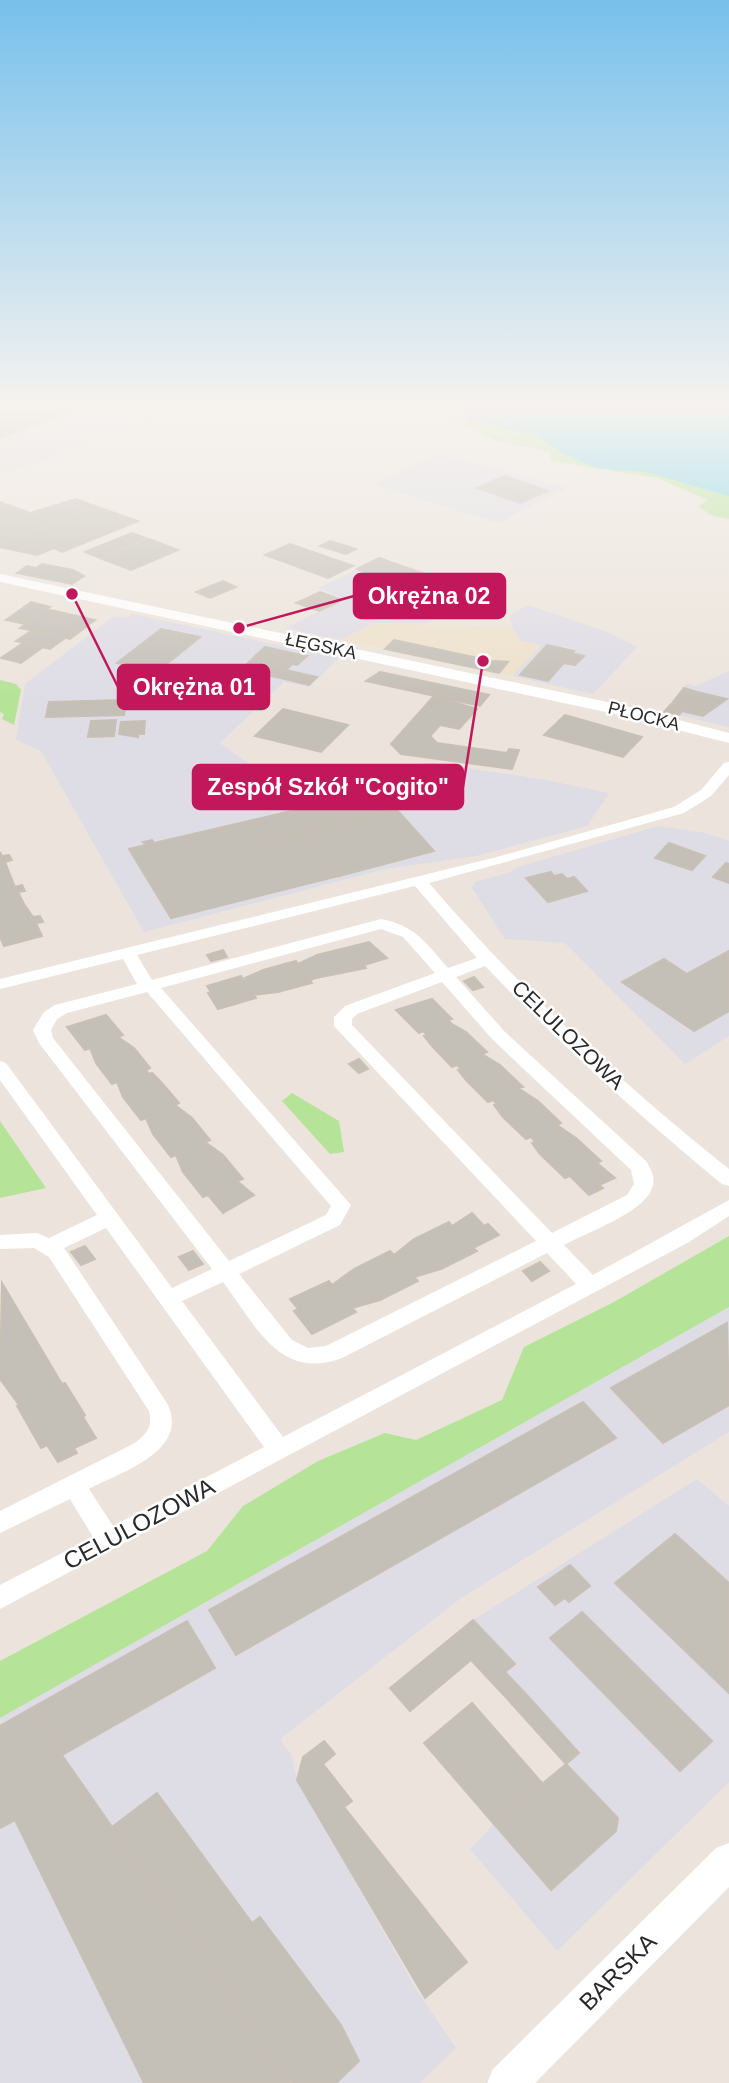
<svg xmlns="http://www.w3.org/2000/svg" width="729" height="2083" font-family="Helvetica,sans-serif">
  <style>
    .industrial { fill: #dedce5 }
    .education { fill: #eee1cb }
    .green { fill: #b5e398 }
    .water { fill: #6ed3ef }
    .building { fill: #c4bfb7; stroke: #c8c0b5; stroke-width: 2 }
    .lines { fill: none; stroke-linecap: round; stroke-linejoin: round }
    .minor { fill: #fff; fill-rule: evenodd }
    .tertiary { fill: #fff; fill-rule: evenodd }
    .labels { text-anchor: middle; stroke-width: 5; stroke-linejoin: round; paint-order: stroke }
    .far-street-label { font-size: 18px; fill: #2a2a2a; stroke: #fff }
    .street-label { font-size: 21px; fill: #2a2a2a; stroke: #fff }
    .near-street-label { font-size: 24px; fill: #2a2a2a; stroke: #fff }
    .leader { fill: none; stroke: #c2185b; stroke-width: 2.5 }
    .callout-dot { fill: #c2185b; stroke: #fff; stroke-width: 2.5 }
    .callout { fill: #c2185b; stroke: #c2185b; stroke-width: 2.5 }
    .callout-label { font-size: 23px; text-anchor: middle; font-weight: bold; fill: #fff }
  </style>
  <rect width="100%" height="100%" fill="#ece4dc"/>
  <g class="industrial">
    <path d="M0 408H185L16 470 0 472Z"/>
    <path d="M438 454 567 488 498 523 372 484Z"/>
    <path d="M381 558 486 591 425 624 374 623 340 640 285 628 345 599 318 588Z"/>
    <path d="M528 605 605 631 637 647 593 694 512 676 541 646 521 641 512 627 510 615Z"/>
    <path d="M132 614 339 658 309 687 284 682 220 743 267 777 305 769 432 763 541 779 609 793 587 826 476 856 385 869 144 932 41 751 16 740 25 684 114 616 126 618Z"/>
    <path d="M729 671V727L664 712 687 684 696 686Z"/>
    <path d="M658 826 702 832 729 841V1036L685 1064 565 943 505 939 472 888 475 882 508 873 518 867Z"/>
    <path d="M729 1307V1432L461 1598 280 1739 292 1756 297 1780 418 1992 456 2048 420 2083H0V1718Z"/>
    <path d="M697 1479 729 1506V1782L557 1951 470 1849 494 1824 424 1743 472 1703 542 1784 578 1753 506 1672 515 1664 473 1620Z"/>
  </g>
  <path class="education" d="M374 623 512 627 521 641 541 645 512 676 340 640Z"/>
  <g class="green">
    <path d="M394 408H729V519L710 515 699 506 708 500 657 478 551 461 550 452 494 440 442 414 427 415Z"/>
    <path d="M0 680 16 684 21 690 14 725 2 719 4 714 0 712Z"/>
    <path d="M292 1093 339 1121 344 1152 330 1154 282 1101Z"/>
    <path d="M0 1121 46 1188 0 1198Z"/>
    <path d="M729 1236V1307L0 1718V1661L207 1551 243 1506 318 1461 385 1433 416 1440 502 1400 524 1347 614 1302Z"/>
  </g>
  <path class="water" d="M437 408H729V496L646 472 596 468 564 454 536 435 469 421 463 413Z"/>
  <g class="building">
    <path d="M0 408H82L0 438Z"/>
    <path d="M505 476 548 491 540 494 497 479Z"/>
    <path d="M497 479 540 494 520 503 477 488Z"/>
    <path d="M76 499 95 506 0 544V502L30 513Z"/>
    <path d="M95 506 138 521 62 552 54 548 37 555 0 547V544Z"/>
    <path d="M132 533 146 538 100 558 85 552Z"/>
    <path d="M149 539 178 550 131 570 102 559Z"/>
    <path d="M330 541 356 549 346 554 320 546Z"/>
    <path d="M290 544 353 566 328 578 265 555Z"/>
    <path d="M379 558 444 581 441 583 466 591 449 601 431 595 426 598 357 569Z"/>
    <path d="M42 564 73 570 84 576 72 584 17 573 27 566 36 568Z"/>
    <path d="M223 581 236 587 210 598 196 592Z"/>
    <path d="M320 592 342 600 336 603 314 595Z"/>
    <path d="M314 595 336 603 319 611 296 603Z"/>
    <path d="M31 602 50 607 25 624 6 620Z"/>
    <path d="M46 609 95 620 70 639 20 628Z"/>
    <path d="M161 629 200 637 157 672 117 663Z"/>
    <path d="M31 631 65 638 50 649 16 641Z"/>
    <path d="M394 640 492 661 508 662 499 673 385 649Z"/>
    <path d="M23 643 43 647 21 663 1 658Z"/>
    <path d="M547 645 574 651 548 681 520 675Z"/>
    <path d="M265 647 307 656 297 665 255 656Z"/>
    <path d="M571 653 584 656 575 665 563 663Z"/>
    <path d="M256 656 292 664 286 670 249 662Z"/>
    <path d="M249 662 284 670 276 677 240 670Z"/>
    <path d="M284 670H286L317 677 309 685 276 677Z"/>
    <path d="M380 672 489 695 480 706 366 681Z"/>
    <path d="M684 688 697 692 686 705 673 702Z"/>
    <path d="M697 692 727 699 707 713 671 704 686 705Z"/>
    <path d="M434 696 477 709 459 729 440 725 430 736 437 743 507 753 509 749 519 750 512 769 401 754 391 744Z"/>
    <path d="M126 700 124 715 46 717 49 702Z"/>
    <path d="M671 704 707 713 703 716 682 711 679 715 664 712Z"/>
    <path d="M283 709 348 725 321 752 255 736Z"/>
    <path d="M565 715 642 737 623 757 544 735Z"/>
    <path d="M116 720 114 736 88 737 91 721Z"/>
    <path d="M145 721 144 734H138V737L119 734 121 722Z"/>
    <path d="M378 790 396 809 272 839 257 819Z"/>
    <path d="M396 809 434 851 339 876 304 832Z"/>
    <path d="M257 819 272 839 304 832 339 876 171 918 129 849 146 845 143 842 152 840 154 843Z"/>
    <path d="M669 843 705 856 692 870 655 858Z"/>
    <path d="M0 852 2 856 9 855 12 860 5 862 15 887 22 885 25 891 18 892 24 904 33 917 40 916 43 922 36 923 42 936 4 946 0 937Z"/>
    <path d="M726 863 729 864V883L713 877Z"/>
    <path d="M551 872 554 876 562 874 567 879 574 877 587 891 548 902 526 878Z"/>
    <path d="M369 942 387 958 364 965 366 968 316 978 310 980 312 983 278 992 254 995 256 998 218 1009 208 993 211 992 207 986 241 976 243 979 263 970 296 961 298 964 317 955Z"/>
    <path d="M223 950 227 957 211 961 207 955Z"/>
    <path d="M729 951V1011L694 1031 622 982 664 959 687 974Z"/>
    <path d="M474 977 483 987 473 990 464 981Z"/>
    <path d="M432 999 452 1019 448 1020 452 1024 466 1032 487 1052 482 1054 500 1065 523 1087 518 1088 538 1101 561 1123 557 1125 576 1138 601 1161 597 1163 615 1178 599 1185 603 1188 589 1195 570 1176 565 1178 540 1154 532 1143 535 1142 531 1137 526 1139 503 1117 494 1105 497 1104 493 1100 488 1102 466 1080 458 1070 461 1069 457 1065 452 1067 432 1046 424 1036 427 1035 423 1031 419 1033 396 1010Z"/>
    <path d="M106 1015 123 1035 118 1037 134 1048 150 1068 146 1070 149 1074 152 1073 161 1082 179 1103 175 1105 192 1118 210 1140 205 1142 223 1155 243 1179 237 1181 254 1195 223 1213 208 1195 203 1197 183 1172 176 1155 171 1157 153 1134 146 1118 141 1120 123 1097 117 1082 112 1084 96 1063 90 1048 85 1050 67 1027Z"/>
    <path d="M359 1059 368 1069 359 1073 349 1064Z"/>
    <path d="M472 1213 484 1226 488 1224 499 1235 473 1248 477 1251 441 1269 414 1277 418 1281 380 1300 352 1308 356 1312 312 1334 294 1311 298 1309 290 1299 329 1281 332 1285 354 1269 390 1251 394 1255 414 1239 449 1222 452 1226Z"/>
    <path d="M85 1246 95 1259 81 1265 71 1252Z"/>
    <path d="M193 1251 203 1264 189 1270 179 1257Z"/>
    <path d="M540 1262 549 1271 532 1281 523 1271Z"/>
    <path d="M2 1283 62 1384 65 1383 85 1415 83 1417 96 1438 74 1448 77 1453 58 1462 47 1445 41 1448 17 1406 19 1405 0 1379Z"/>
    <path d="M727 1323 729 1405 663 1443 611 1388Z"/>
    <path d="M583 1402 616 1438 236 1655 209 1610Z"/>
    <path d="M675 1534 729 1583V1693L615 1583Z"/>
    <path d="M570 1565 590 1586 569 1602 565 1598 555 1605 538 1587Z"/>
    <path d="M582 1612 712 1741 680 1771 550 1638Z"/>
    <path d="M473 1620 515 1664 505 1672 525 1693 512 1704 471 1660 410 1711 390 1688Z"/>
    <path d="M187 1621 215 1668 62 1755 37 1705Z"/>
    <path d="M525 1693 579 1753 566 1764 512 1704Z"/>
    <path d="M472 1703 543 1784 494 1824 424 1743Z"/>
    <path d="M37 1705 62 1755 290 2083H144L15 1820 0 1828V1726Z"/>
    <path d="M324 1741 335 1754 323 1764 352 1801 344 1807 467 1962 425 1998 297 1780 303 1757Z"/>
    <path d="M566 1764 618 1818 616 1831 551 1890 494 1824Z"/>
    <path d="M157 1793 252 1923 260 1917 341 2025 359 2061 336 2083H293L284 2075 112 1827Z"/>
  </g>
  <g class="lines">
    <path class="minor" d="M729 762V775L711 796 684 813 429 883C519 988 620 1082 729 1169V1186L722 1184C639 1116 560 1044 485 966L456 977 505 1032 646 1161C651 1169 656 1178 652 1188 645 1212 586 1233 564 1245L593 1275 729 1200V1216L689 1242 0 1609V1585L93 1537 70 1499 0 1533V1511L133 1444C146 1435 153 1428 149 1411L49 1257 34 1248 0 1249V1235L37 1233 49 1238 97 1215 0 1080V1061L6 1063 172 1288 212 1269 39 1043 33 1030 44 1012 55 1005 137 984 123 959 0 989V979L497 857 674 807 701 790 724 763ZM415 886 477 958 448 968C426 943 416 926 381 919L152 980 137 955ZM381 929 403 937 435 973 345 1006 334 1017V1026L536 1241 326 1346 308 1348 292 1340 239 1274 340 1225 351 1205 161 988ZM442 982 493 1040 631 1170 634 1184 627 1195 552 1233 352 1025V1019L357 1014ZM147 992 331 1206 326 1215 229 1261 53 1038 51 1030 57 1019 67 1013ZM106 1228 264 1447 113 1526 89 1489C121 1472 191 1451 167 1403L64 1248ZM547 1253 576 1284 283 1437 182 1301 223 1282C255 1324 279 1382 342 1358Z"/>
    <g class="tertiary">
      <path d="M0 574 617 704 729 733V743L615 714 0 582Z"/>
      <path d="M729 1843V1887L535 2083H487L493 2069 716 1848Z"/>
    </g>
  </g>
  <linearGradient id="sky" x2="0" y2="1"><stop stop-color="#77c0eb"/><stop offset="0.58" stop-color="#f6f3ef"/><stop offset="1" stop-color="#f6f3ef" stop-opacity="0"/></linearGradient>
  <rect width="729" height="700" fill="url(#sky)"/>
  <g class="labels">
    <g class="far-street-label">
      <text transform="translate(321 646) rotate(12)" y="6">ŁĘGSKA</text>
      <text transform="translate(644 716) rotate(14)" y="6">PŁOCKA</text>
    </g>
    <g class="street-label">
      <text transform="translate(568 1035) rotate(44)" y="7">CELULOZOWA</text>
    </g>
    <g class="near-street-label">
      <text transform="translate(139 1524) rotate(-28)" y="8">CELULOZOWA</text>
      <text transform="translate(618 1972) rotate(-45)" y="8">BARSKA</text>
    </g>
  </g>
  <path class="leader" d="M239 628L354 596M72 594L118 687M483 661L463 787"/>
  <g class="callout-dot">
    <circle cx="239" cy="628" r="7"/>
    <circle cx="72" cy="594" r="7"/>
    <circle cx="483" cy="661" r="7"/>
  </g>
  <g class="callout">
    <rect x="354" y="574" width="151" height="44" rx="7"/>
    <rect x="118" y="665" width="151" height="44" rx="7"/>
    <rect x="193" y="765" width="270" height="44" rx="7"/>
  </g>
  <g class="callout-label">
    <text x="429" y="604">Okrężna 02</text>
    <text x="194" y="695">Okrężna 01</text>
    <text x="328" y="795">Zespół Szkół "Cogito"</text>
  </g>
</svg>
